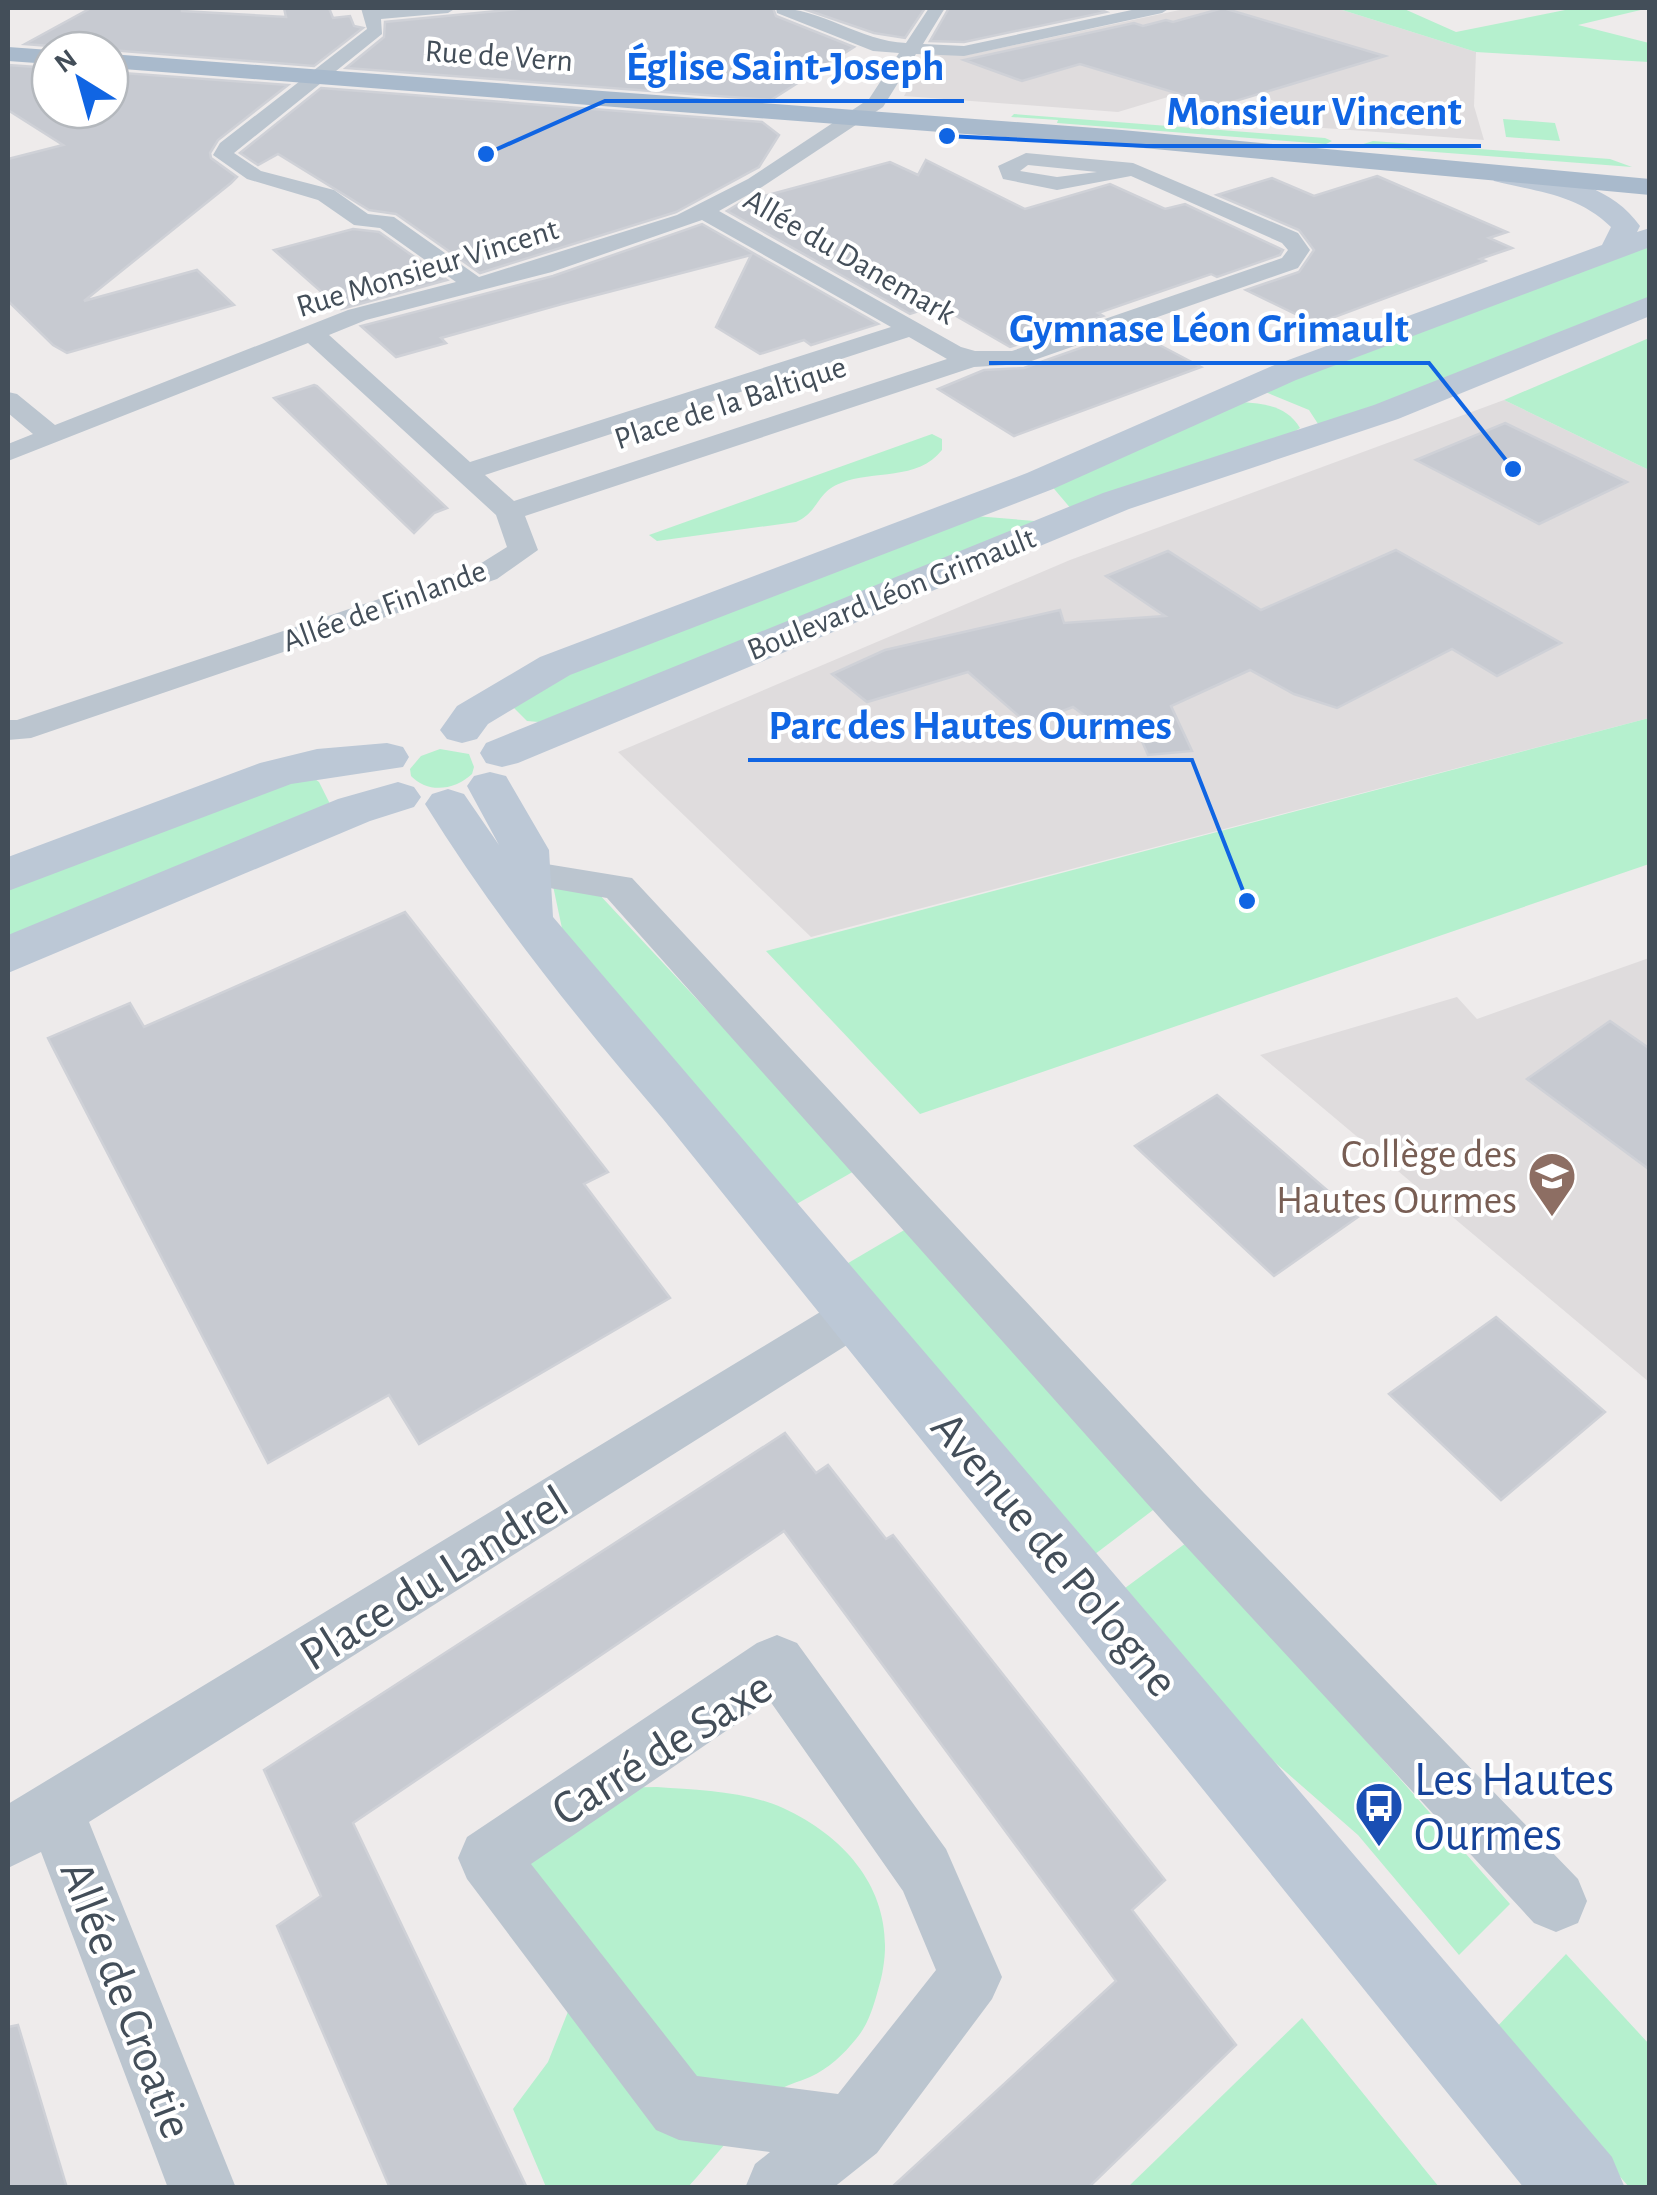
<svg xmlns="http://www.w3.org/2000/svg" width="1657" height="2195" font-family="'Alegreya Sans',sans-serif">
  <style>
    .education { fill: #dfdcdd }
    .green { fill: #b5f0ce }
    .building { fill: #c7cad1; stroke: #cfd1d7; stroke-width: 2.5 }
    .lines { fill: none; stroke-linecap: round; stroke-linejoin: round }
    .street { fill: #bbc5cf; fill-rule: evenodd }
    .secondary { fill: #bcc8d6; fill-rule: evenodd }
    .primary { fill: #a9bacc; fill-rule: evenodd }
    .labels { text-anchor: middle; stroke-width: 8; stroke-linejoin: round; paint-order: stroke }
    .far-street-label { font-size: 32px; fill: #434e59; stroke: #fff }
    .education-label { font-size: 40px; fill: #785e54; stroke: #fff; text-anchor: end }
    .near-street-label { font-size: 48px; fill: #434e59; stroke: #fff }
    .near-transit-label { font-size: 48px; fill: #164399; stroke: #fff; text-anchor: start }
    .leader { fill: none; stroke: #1065e3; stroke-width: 4 }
    .callout-dot { fill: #1065e3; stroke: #fff; stroke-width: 4 }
    .callout-label { font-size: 42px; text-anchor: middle; font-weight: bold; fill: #1065e3; stroke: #fff; stroke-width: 8; stroke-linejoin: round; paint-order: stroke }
  </style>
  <rect width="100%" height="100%" fill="#eeebeb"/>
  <g class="education">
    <path d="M1189 8H1336L1476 52 1474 106 1484 140 1269 124 1301 111 1221 81 1118 112 904 96 927 55H967Z"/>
    <path d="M1504 400 1649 470V718L811 937 618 752 1070 560Z"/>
    <path d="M1649 958V1382L1260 1055 1457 997 1477 1019Z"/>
  </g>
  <g class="green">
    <path d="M1336 8H1402L1456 32 1575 8H1649L1578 25 1649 43V62L1476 52Z"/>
    <path d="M1014 114 1325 138 1332 141 1326 144 1057 123 1058 120 1011 117Z"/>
    <path d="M1503 119 1555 123 1560 141 1506 137Z"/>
    <path d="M1373 141 1610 159 1632 167 1357 146Z"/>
    <path d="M1649 241V299L1320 427 1309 410 1263 391Z"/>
    <path d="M1649 338V470L1504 400Z"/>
    <path d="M1242 402C1266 404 1287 406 1300 428L1276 443 1072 510 1050 484Z"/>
    <path d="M932 434 942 439V450C918 481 873 470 841 483 816 492 820 511 796 522L657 541 649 535Z"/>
    <path d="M975 516 1047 522 539 722 527 721 509 703 527 687Z"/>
    <path d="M1649 718V864L920 1114 766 951Z"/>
    <path d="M440 749 469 754 474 767 472 774C455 790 428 794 411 776L410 769 421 756Z"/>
    <path d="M312 777 319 782 331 806 8 938V890L220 802Z"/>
    <path d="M552 881 597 892 856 1170 788 1209 567 952Z"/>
    <path d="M906 1229 1157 1507 1086 1561 838 1269Z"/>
    <path d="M1190 1540 1510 1904 1459 1955 1358 1835 1223 1717 1117 1594Z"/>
    <path d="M657 1787C698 1790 745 1791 783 1808 859 1843 903 1909 878 1990 873 2008 868 2025 856 2039 844 2054 828 2069 810 2077 799 2082 785 2085 776 2092 742 2120 717 2155 688 2187H546L513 2109 548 2062 575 1994 531 1888V1855L598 1788Z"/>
    <path d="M1566 1954 1649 2044V2187H1629L1493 2031Z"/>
    <path d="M1302 2018 1439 2187H1128Z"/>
  </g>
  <g class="building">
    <path d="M91 8H182V11L286 17 284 8H329L333 18 350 16 354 26 363 28 314 66 110 50H54L50 46 25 44Z"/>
    <path d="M529 8H773L776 16 854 47 771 100 346 68 384 37 385 22Z"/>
    <path d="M801 8H925L905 38 874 33Z"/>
    <path d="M949 8H1096L1106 12 964 42 930 41Z"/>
    <path d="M1223 8 1385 56 1219 106 1080 64 1022 81 964 60 1134 23 1143 26 1166 20 1173 22Z"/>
    <path d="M8 65 50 68V110H110V72L288 85 218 140 210 153 211 158 237 177 231 183 84 301 197 270 234 305 67 353 53 345 8 301V159L63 145 8 110Z"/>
    <path d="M321 88 762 122 779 135 759 167 676 212 480 273 396 214 369 210 278 154 258 165 240 153Z"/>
    <path d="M926 160 1025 209 1110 184 1165 209 1185 204 1283 250 1280 255 1217 277 1211 274 1098 313 1103 316 1010 347 937 305 910 314 727 211 742 202 890 162 918 175Z"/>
    <path d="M1377 176 1507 232 1489 238 1512 248 1480 259 1485 261 1316 324 1246 290 1299 272 1314 250 1299 230 1217 195 1272 178 1314 196Z"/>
    <path d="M702 224 878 324 811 345 804 340 760 354 716 327 751 255 562 304 441 338 446 343 396 357 361 326 553 276Z"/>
    <path d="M353 229 379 232 447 280 341 309 274 250Z"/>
    <path d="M1131 330 1201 367 1014 436 938 389 984 370 1024 368Z"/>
    <path d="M314 385 317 386 447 508 434 513 414 533 274 398Z"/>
    <path d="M1505 423 1627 482 1539 524 1416 460Z"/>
    <path d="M1396 550 1561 643 1497 676 1452 649 1337 708 1294 694 1250 670 1171 706 1192 751 1148 755 1134 723 1099 726 1073 707 1028 724 968 672 867 702 832 674 885 650 1060 610 1064 623 1165 616 1106 576 1168 551 1261 610Z"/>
    <path d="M405 912 608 1172 584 1184 670 1298 419 1444 389 1395 268 1463 48 1038 130 1003 144 1027Z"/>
    <path d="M1610 1021 1650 1049V1170L1527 1079Z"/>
    <path d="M1217 1095 1358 1217 1274 1276 1135 1146Z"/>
    <path d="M1496 1317 1605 1412 1501 1500 1389 1394Z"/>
    <path d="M785 1433 816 1473 828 1465 886 1539 893 1535 1165 1880 1132 1910 1236 2045 1088 2188H891L1116 1981 784 1531 353 1823 527 2188H390L277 1926 321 1896 264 1770Z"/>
    <path d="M18 2025 67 2188H8V2027Z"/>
  </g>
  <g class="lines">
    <g class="street">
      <path d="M361 8H456L448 13 381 19 382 34 234 153 261 171 334 190 368 214 394 217 479 277 677 215 748 179 869 99 899 53 873 51 777 13 776 8C821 8 860 41 906 43L929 8H945L923 44 964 46 1141 8H1170L1162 13 964 56 916 54 883 107 762 187 719 211 961 347 975 351H1012L1282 258 1288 250 1282 243 1131 176 1057 190 1003 179 998 166 1026 153 1133 163 1298 233 1310 250 1298 268 1023 364 974 367 525 516 538 550 497 579 31 738 8 740V720H17L475 567 507 547 496 515 308 343 8 461V444L33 434 8 413V392L17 394 55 425 348 310 456 282 380 228 354 225 318 200 247 179 213 155 220 143 367 29ZM1028 165 1097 172 1057 177 1020 171ZM702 220 891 327 470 462 329 335 366 320 552 272ZM909 337 947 359 514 501 485 475Z"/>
      <path d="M528 861 632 878 1204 1493 1578 1879 1587 1901 1578 1923 1556 1932 1534 1923 1168 1527 607 898 515 882 509 873 515 864Z"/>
      <path d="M857 1294 874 1300 881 1314 874 1328 89 1822 236 2188H168L41 1852 8 1868V1804L840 1300Z"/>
      <path d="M777 1635 797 1643 946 1849 1002 1977 992 1999 877 2153 833 2188H745L755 2164 770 2152 679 2140 656 2130 467 1879 458 1858 467 1837 757 1643ZM770 1701 903 1891 936 1970 838 2094 697 2076 531 1864Z"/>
    </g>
    <g class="secondary">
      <path d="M1504 167C1553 176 1609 182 1640 226L1637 232 1650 228V247L1296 380 1053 489 570 675 488 724 477 739 462 743 447 739 440 730 457 706 540 657 1027 473 1272 366 1602 245 1611 227C1577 194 1538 192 1494 181L1491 175Z"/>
      <path d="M1650 296V316L1398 419 1129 509 518 763 502 767 486 763 480 753 486 743 1103 493 1374 405Z"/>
      <path d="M387 743 403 747 409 757 403 767 291 784 8 891V857L260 763 317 749Z"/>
      <path d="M490 772 506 776 549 850 553 917 1612 2157 1625 2188H1524L663 1119C577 1018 495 917 425 804L432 794 448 789 464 794 499 845 467 786 474 776Z"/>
      <path d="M398 782 414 787 421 797 414 807 370 821 8 973V935L338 799Z"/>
    </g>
    <g class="primary">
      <path d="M8 47 50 50V64L8 61Z"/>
      <path d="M110 54 1122 130 1650 179V195L1122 146 110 68Z"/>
    </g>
  </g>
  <defs>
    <g id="school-pin" transform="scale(2.5)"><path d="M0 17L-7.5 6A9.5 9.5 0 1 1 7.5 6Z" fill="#8d6e63" stroke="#fff"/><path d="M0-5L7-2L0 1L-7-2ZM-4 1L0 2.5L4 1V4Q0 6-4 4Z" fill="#fff"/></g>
    <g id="bus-pin" transform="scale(2.5)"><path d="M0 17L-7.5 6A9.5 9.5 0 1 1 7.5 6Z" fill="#1a4fb4" stroke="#fff"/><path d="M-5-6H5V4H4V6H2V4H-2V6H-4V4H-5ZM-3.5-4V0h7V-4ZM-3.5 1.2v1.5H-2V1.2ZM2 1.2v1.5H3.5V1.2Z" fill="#fff"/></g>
  </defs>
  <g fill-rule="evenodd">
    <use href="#school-pin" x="1552" y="1176"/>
    <use href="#bus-pin" x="1379" y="1806"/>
  </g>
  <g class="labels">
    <g class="far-street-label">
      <text transform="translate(499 55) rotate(4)" y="11">Rue de Vern</text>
      <text transform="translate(850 256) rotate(30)" y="11">Allée du Danemark</text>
      <text transform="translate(427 267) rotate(-17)" y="11">Rue Monsieur Vincent</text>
      <text transform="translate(730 402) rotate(-18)" y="11">Place de la Baltique</text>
      <text transform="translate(891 593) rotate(-22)" y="11">Boulevard Léon Grimault</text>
      <text transform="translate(384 605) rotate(-20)" y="11">Allée de Finlande</text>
    </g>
    <g class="education-label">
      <text x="1517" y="1167">Collège des<tspan x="1517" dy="46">Hautes Ourmes</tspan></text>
    </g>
    <g class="near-street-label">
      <text transform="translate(1056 1553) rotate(50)" y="17">Avenue de Pologne</text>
      <text transform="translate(433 1577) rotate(-32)" y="17">Place du Landrel</text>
      <text transform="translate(661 1747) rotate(-32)" y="17">Carré de Saxe</text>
      <text transform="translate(128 1999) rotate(69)" y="17">Allée de Croatie</text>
    </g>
    <g class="near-transit-label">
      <text x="1414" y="1795">Les Hautes<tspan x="1414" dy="55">Ourmes</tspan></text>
    </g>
  </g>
  <path class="leader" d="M486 154L605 101H964M947 136L1146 146H1481M1513 469L1429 363H989M1247 901L1192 760H748"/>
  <g class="callout-dot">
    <circle cx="486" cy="154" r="10"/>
    <circle cx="947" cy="136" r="10"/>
    <circle cx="1513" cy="469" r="10"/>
    <circle cx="1247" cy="901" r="10"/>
  </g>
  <g class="callout-label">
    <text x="785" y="80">Église Saint-Joseph</text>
    <text x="1314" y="125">Monsieur Vincent</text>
    <text x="1209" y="342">Gymnase Léon Grimault</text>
    <text x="970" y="739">Parc des Hautes Ourmes</text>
  </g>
  <rect width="1657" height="2195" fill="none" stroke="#434e59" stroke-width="20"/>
  <g transform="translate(80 80) rotate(323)"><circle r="48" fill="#ffffff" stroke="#b4b8bd" stroke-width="2.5"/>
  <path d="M0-8L18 38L0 25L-18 38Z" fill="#1065e3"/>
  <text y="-15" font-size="28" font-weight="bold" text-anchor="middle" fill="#434e59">N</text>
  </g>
</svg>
